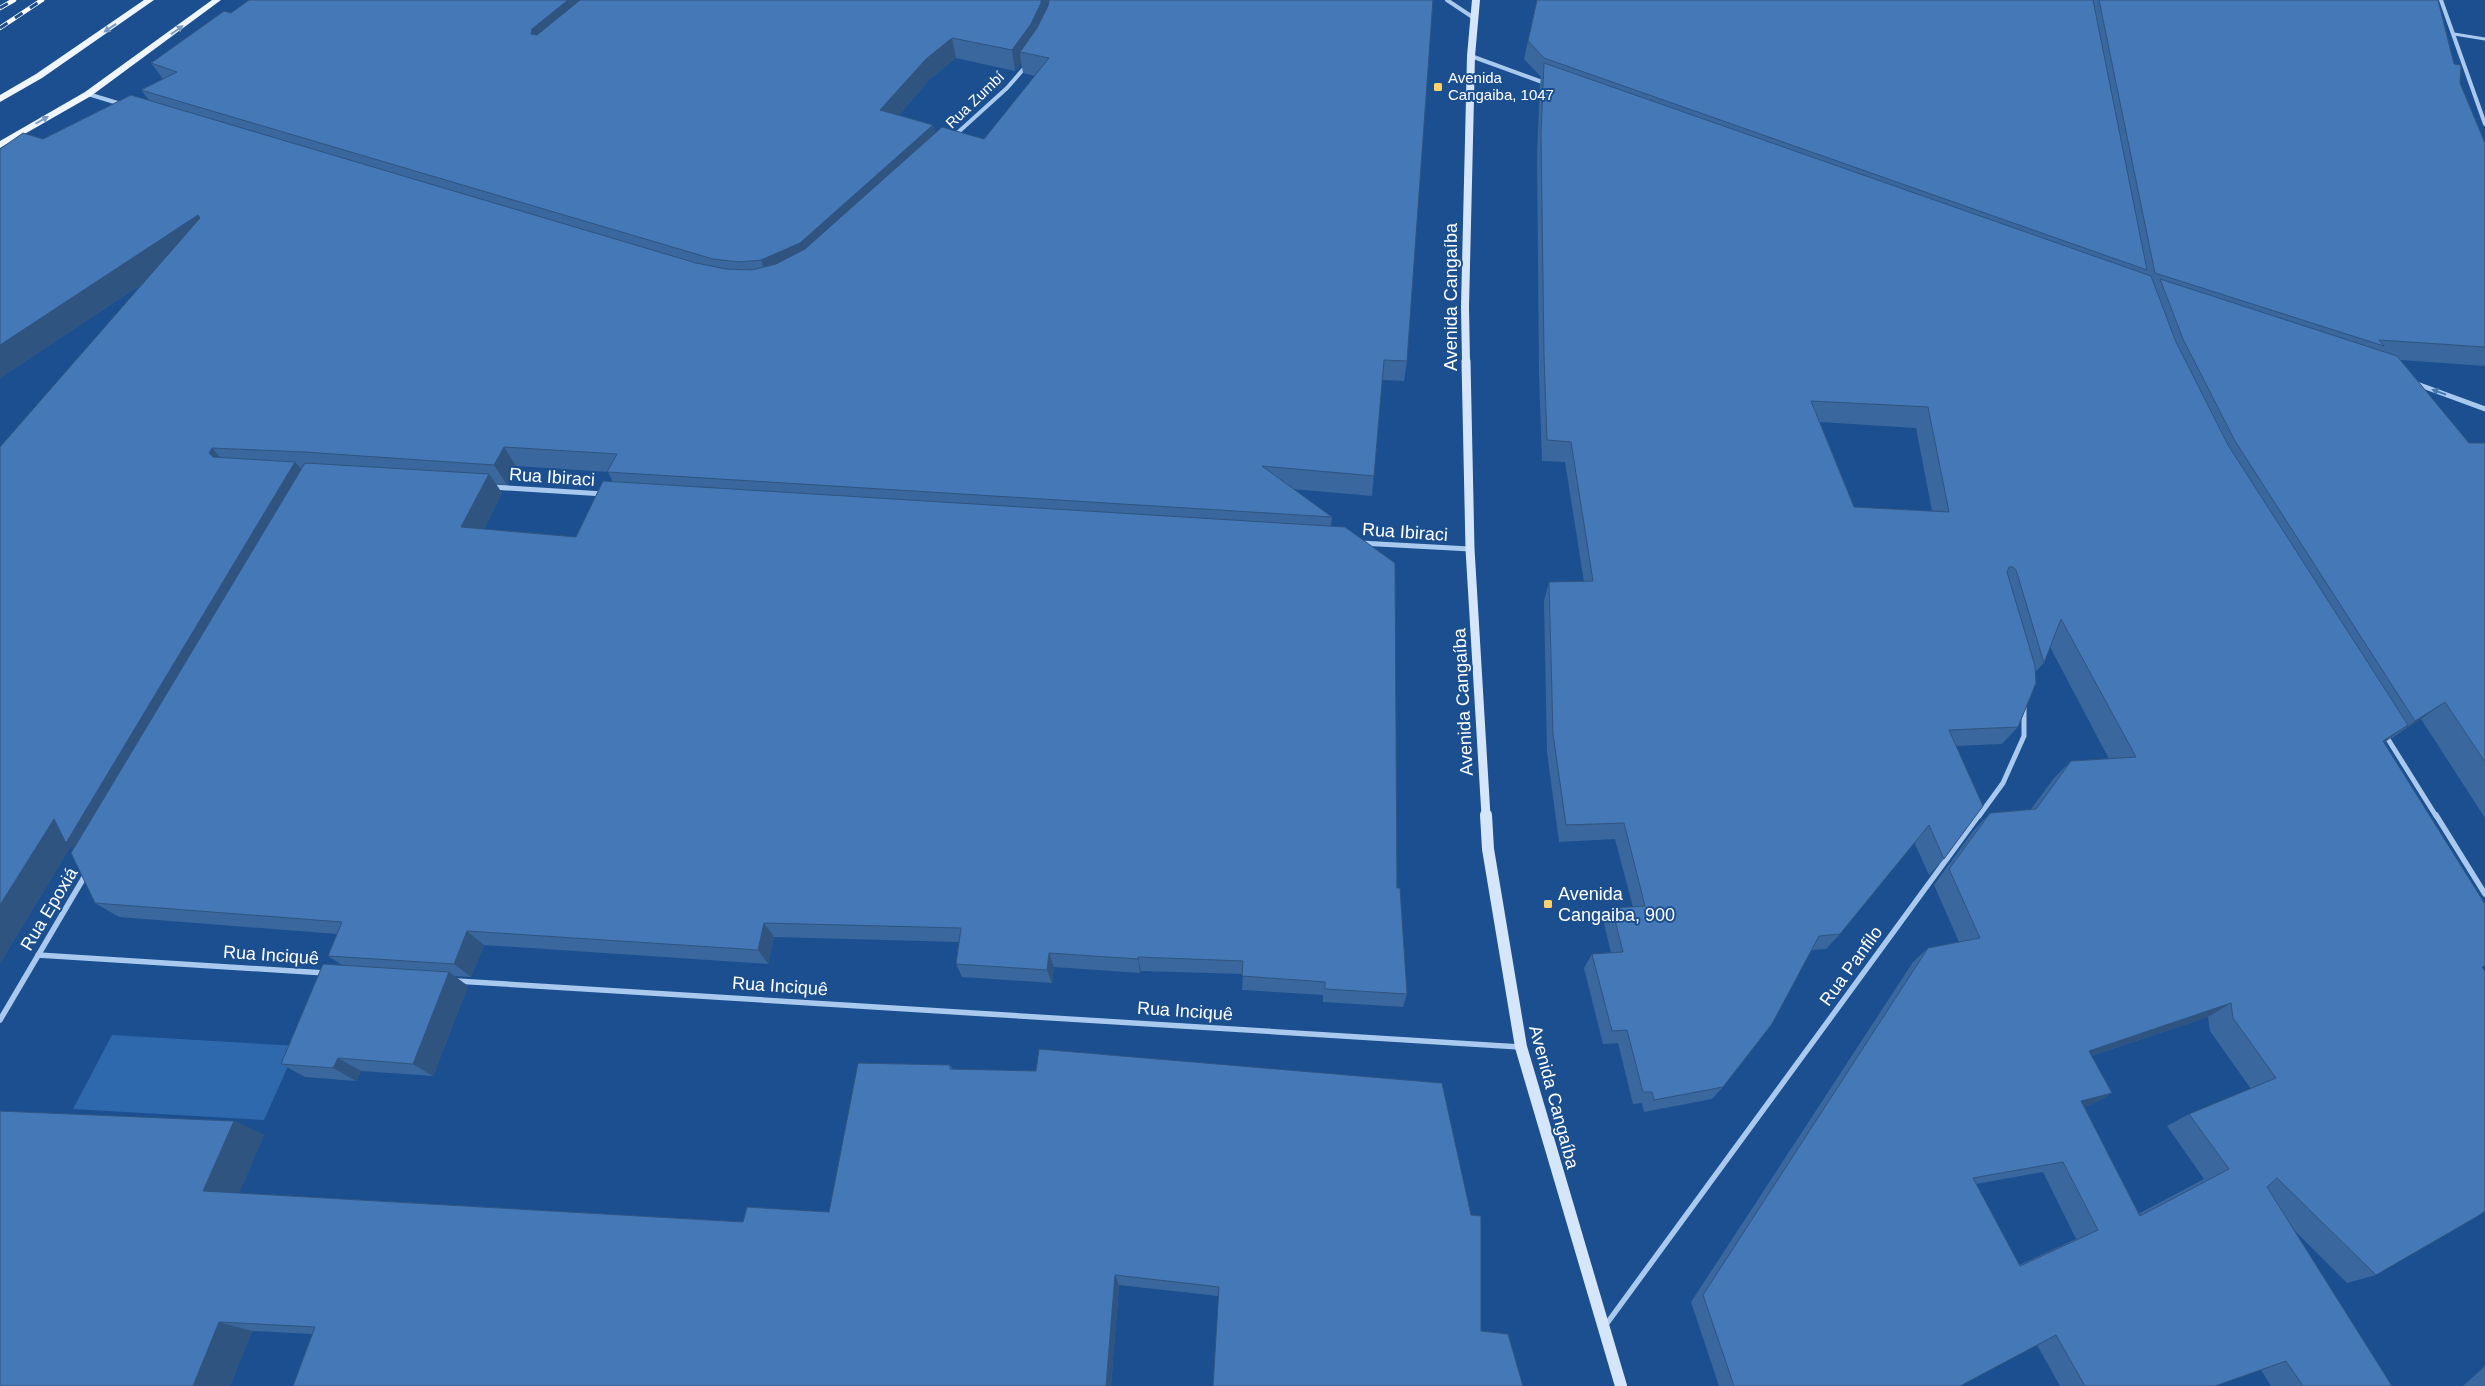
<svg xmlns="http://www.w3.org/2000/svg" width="2485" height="1386" font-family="Helvetica,sans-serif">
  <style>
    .green { fill: #2e69ad }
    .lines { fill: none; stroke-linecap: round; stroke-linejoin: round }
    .lane { stroke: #a9c9ee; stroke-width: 3 }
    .street-far2 { stroke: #a9c9ee; stroke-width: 4 }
    .street-far1 { stroke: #a9c9ee; stroke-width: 5 }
    .street { stroke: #a9c9ee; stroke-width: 5.5 }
    .secondary-far2 { stroke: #d6e6fa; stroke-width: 8 }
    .secondary-far1 { stroke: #d6e6fa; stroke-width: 9 }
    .secondary { stroke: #d6e6fa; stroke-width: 12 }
    .primary { fill: #f0f6ff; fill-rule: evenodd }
    .rail-casing { stroke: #fff; stroke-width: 4.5 }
    .rail { stroke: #1b4f8f; stroke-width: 3; stroke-dasharray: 9; stroke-linecap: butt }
    .wall { fill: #3a679d; fill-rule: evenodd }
    .shaded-wall { fill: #305480 }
    .building { fill: #4478b7; stroke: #305480; fill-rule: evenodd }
    .oneway { fill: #7b9ac1 }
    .oneway2 { fill: #4674ac }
    .poi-dot { fill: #ffd166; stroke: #1b4f8f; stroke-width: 2 }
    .labels { text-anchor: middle; stroke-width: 4; stroke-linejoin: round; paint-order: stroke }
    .far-poi-label { font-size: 15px; fill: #fff; stroke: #1b4f8f; text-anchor: start }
    .far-street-label { font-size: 15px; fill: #fff; stroke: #1b4f8f }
    .street-label { font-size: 18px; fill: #fff; stroke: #1b4f8f }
    .poi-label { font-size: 18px; fill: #fff; stroke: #1b4f8f; text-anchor: start }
  </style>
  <rect width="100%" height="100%" fill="#1b4f8f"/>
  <path class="green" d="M112 1035 297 1046 264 1120 73 1109Z"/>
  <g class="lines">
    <path class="lane" d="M2454 34 2485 39"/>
    <g class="street-far2">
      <path d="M1447 0 1474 18"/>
      <path d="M2441 0 2485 124"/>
      <path d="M1471 56 1545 83"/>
      <path d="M88 94 121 104"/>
      <path d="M954 136 1007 88 1027 65"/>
    </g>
    <g class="street-far1">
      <path d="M2417 384 2485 409"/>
      <path d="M492 487 604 494"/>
      <path d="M1360 543 1470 549"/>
      <path d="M2386 736 2436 816"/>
      <path d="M1979 816 2003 783 2024 736V707"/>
    </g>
    <g class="street">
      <path d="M2436 815 2485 894"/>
      <path d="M38 955 325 973"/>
      <path d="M456 981 1520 1047"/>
      <path d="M0 1020 86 874"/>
      <path d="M1605 1326 1979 815"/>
    </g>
    <path class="secondary-far2" d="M1466 362 1465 307 1471 56 1476 0"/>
    <path class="secondary-far1" d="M1466 361 1470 549 1486 816"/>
    <path class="secondary" d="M1486 815 1488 849 1521 1047 1621 1386"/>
    <g class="primary">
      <path d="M144 0H154L42 78 0 102V95L36 74Z"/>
      <path d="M212 0H221L91 96 0 148V141L85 92Z"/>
    </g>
    <g class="rail-casing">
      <g id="rail">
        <path d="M0 8 14 0"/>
        <path d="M0 28 42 0"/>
      </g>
    </g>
    <use href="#rail" class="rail"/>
  </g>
  <g class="wall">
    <path d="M249 0H1048L1046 9 1407 361 1404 381 1382 380 1372 496 1292 489 1332 517 1331 526 1397 888 1407 994 1403 1007 1323 1002V995L1242 990 1243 974 1141 971 1140 973 1054 967 1052 983 962 977 956 964 959 942 774 937 768 964 484 945 471 977 454 976 468 986 433 1076 361 1071 356 1081 305 1077 281 1064 342 965 328 956 337 934 119 917 95 903 74 848 71 846 0 963V447L142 284 0 378V149L43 139 149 100 141 90 163 79 151 63 231 13ZM956 58 1015 71 1021 62 1023 73 1035 76 984 139 935 133 933 125 899 115 930 79ZM516 466 608 472 613 482 576 537 484 529 502 493 496 484 507 485Z"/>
    <path d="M1537 0H2438L2454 64 2460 83 2485 143V366L2400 360 2469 443H2485V818L2421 719 2392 738V737L2384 743 2376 1275 2347 1283 2293 1229 2392 1386H2271L2261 1370 2215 1386H2060L2037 1345 1960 1386H1719L1691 1302 1913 962 1928 948 1959 942 1934 885 1974 830 1990 813 2031 809 2054 778 2071 761 2109 759 2050 647 2044 663 2035 672 2018 727 2002 744 1956 746 1944 859 1929 875 1914 842 1840 934 1826 949 1812 950 1723 1087 1712 1099 1644 1112 1642 1103 1633 1104 1618 1043 1603 1044 1584 968 1592 954 1611 953 1604 923 1612 908 1633 907 1615 839 1559 842 1547 752 1544 601 1549 582H1584L1565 462 1542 461 1539 376 1537 154 1540 84 1541 77 1524 59ZM1820 422 1916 428 1932 511 1854 507ZM2208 1017 2210 1031 2251 1089 2189 1114 2167 1126 2204 1179 2138 1214 2084 1106 2091 1105 2112 1093 2091 1056ZM2043 1172 2076 1239 2019 1265 1976 1184Z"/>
    <path d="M950 1065 953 1069 1481 1331 1523 1386 1218 1296 1119 1285 1111 1386H293L312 1334 252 1331 230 1386H0L234 1121 264 1135 239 1193 743 1222 829 1212Z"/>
    <path d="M2485 1366V1386H2463Z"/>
  </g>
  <g class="shaded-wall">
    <path d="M568 0H602L541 55 531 34 532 29Z"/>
    <path d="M1041 0H1048L1043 24 1020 52 1021 62 1015 71 1012 50Z"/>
    <path d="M952 38 956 58 930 79 885 131 880 110 926 59Z"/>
    <path d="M933 125 938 146 769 281 761 260Z"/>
    <path d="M198 215 214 236 0 378V345Z"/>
    <path d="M504 447 516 466 507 485 494 465Z"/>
    <path d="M212 448 230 468 227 472 209 453Z"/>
    <path d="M295 462 312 481 90 858 71 846 0 963V905L54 819Z"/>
    <path d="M489 474 502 493 475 546 461 527Z"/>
    <path d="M2445 702 2421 719 2392 738 2415 721Z"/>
    <path d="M2408 725 2384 742 2359 758 2383 741Z"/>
    <path d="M764 923 774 937 768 964 758 950Z"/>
    <path d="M467 931 484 945 471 977 454 964Z"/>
    <path d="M1049 953 1054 967 1052 983 1047 970Z"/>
    <path d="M1138 957 1141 971 1140 973 1138 959Z"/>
    <path d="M449 972 468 986 433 1076 413 1064Z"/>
    <path d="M2231 1003 2208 1017 2069 1063 2089 1051Z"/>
    <path d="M338 1058 361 1071 356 1081 333 1068Z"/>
    <path d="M2112 1093 2091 1105 2061 1112 2081 1101Z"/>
    <path d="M234 1121 264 1135 235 1203 203 1191Z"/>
    <path d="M1115 1275 1119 1285 1111 1386H1106Z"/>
    <path d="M219 1322 252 1331 230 1386H193Z"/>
  </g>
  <g class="building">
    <path d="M249 0H568L532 29 531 34 537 35 580 0H1041V3L1031 24 1012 50 952 38 926 59 880 110 933 125 800 243 761 260 739 262 713 259 141 90 177 72 151 63 224 11 231 13Z"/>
    <path d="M1049 0H1433L1407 361 1384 360 1374 476 1262 466 1332 517 607 472 617 454 504 447 494 465 304 452 212 448 209 453 213 457 295 462 66 843 54 819 0 905V447L200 218 198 215 0 345V149L23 133 43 139 131 95 696 263 726 269 752 270 776 264 805 249 942 127 984 139 1049 58 1020 52 1037 28 1048 6Z"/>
    <path d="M1537 0H2093L2147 270 1544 58 1528 41Z"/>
    <path d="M2099 0H2438L2454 64 2461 65 2460 83 2485 143V347L2379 340 2384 346 2155 273Z"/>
    <path d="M1544 63 2151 276 2176 342 2228 445 2408 725 2383 741 2485 904V966L2482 967 2485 971V1211L2478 1216 2376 1275 2277 1178 2267 1187 2392 1386H2303L2286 1361 2215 1386H2085L2056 1335 1960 1386H1734L1703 1295 1928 948 1980 938 1949 869 1990 813 2036 809 2071 761 2136 757 2061 619 2044 663 2016 570 2013 567H2009L2007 572 2035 666 2036 683 2018 727 1949 730 1983 806 1944 859 1929 825 1840 934 1819 936 1772 1024 1723 1087 1654 1100 1652 1092H1643L1627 1030 1612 1031 1592 954 1623 952 1612 908 1645 906 1624 823 1566 825 1553 734 1549 582 1593 581 1571 442 1547 440 1544 355 1541 132ZM1811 401 1928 407 1949 512 1854 507ZM2231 1003 2233 1018 2276 1078 2189 1114 2229 1169 2140 1216 2081 1101 2112 1093 2089 1051ZM2063 1162 2098 1230 2020 1266 1973 1178Z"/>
    <path d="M2160 279 2397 356 2469 443H2485V762L2445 702 2415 721 2235 441 2183 339Z"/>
    <path d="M305 463 489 474 461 527 576 537 603 481 1345 527 1395 563 1397 888H1400L1407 994 1325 989V982L1242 976 1243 961 1138 957V959L1049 953 1047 970 956 964 961 928 764 923 758 950 467 931 454 964 328 956 342 922 95 903 71 853Z"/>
    <path d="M323 964 449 972 413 1064 338 1058 333 1068 281 1064Z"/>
    <path d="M1039 1049 1442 1083 1471 1215 1481 1216V1331L1508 1334 1523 1386H1213L1219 1287 1115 1275 1106 1386H293L315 1327 219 1322 193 1386H0V1111L234 1121 203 1191 743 1222 747 1207 829 1212 858 1063 950 1065V1069L1036 1071Z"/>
  </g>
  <defs><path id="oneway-solid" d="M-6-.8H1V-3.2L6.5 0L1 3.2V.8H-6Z" transform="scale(1.25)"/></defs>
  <g class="oneway">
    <use href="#oneway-solid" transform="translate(110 28) rotate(146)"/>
    <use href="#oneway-solid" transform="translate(177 30) rotate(-35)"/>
    <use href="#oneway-solid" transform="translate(42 120) rotate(-30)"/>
  </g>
  <use class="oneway2" href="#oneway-solid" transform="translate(2439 392) rotate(-160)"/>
  <g class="poi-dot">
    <rect x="1433" y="82" width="10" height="10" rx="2.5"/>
    <rect x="1543" y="899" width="10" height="10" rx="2.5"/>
  </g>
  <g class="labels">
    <g class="far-poi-label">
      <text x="1448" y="83">Avenida<tspan x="1448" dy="17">Cangaiba, 1047</tspan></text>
    </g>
    <g class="far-street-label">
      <text transform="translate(975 100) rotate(-44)" y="5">Rua Zumbí</text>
    </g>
    <g class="street-label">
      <text transform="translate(1451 297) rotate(-90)" y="6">Avenida Cangaíba</text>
      <text transform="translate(552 477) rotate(4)" y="6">Rua Ibiraci</text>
      <text transform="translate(1405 532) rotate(4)" y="6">Rua Ibiraci</text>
      <text transform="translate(1463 702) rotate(-93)" y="6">Avenida Cangaíba</text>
      <text transform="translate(49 909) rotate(-59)" y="6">Rua Epoxiá</text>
      <text transform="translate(271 955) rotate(4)" y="6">Rua Inciquê</text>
      <text transform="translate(1851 966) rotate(-54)" y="6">Rua Panfilo</text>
      <text transform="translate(780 986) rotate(4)" y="6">Rua Inciquê</text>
      <text transform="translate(1185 1011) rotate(4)" y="6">Rua Inciquê</text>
      <text transform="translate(1554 1097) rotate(75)" y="6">Avenida Cangaíba</text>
    </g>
    <g class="poi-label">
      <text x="1558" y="900">Avenida<tspan x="1558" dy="21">Cangaiba, 900</tspan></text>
    </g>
  </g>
</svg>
